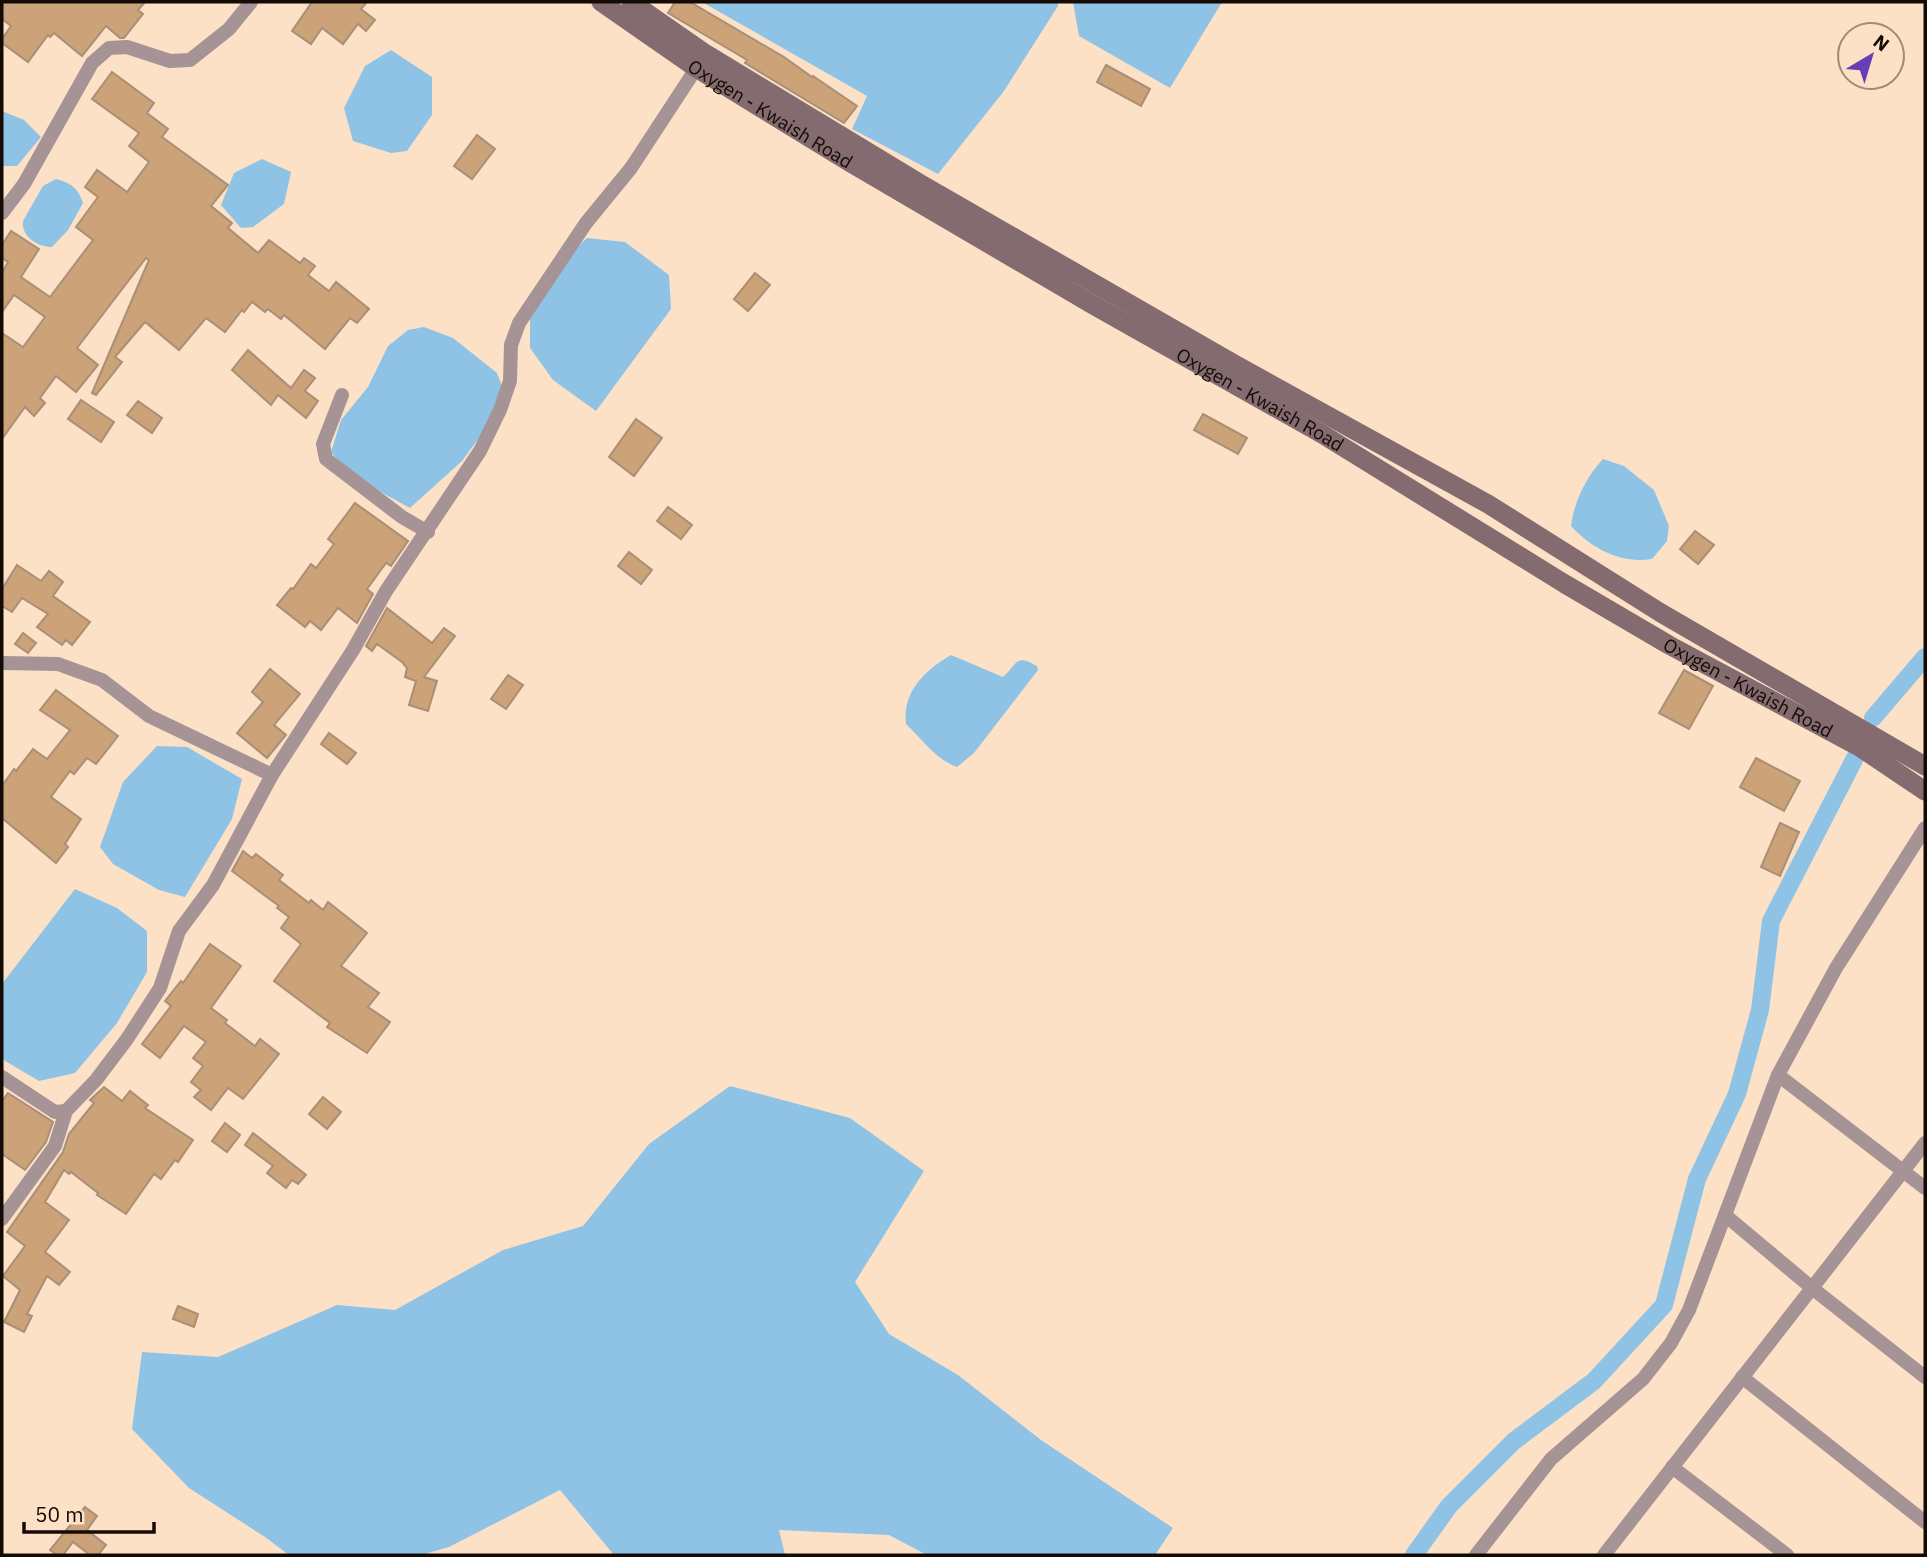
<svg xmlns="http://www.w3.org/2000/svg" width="1927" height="1557" font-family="'IBM Plex Sans',sans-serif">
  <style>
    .water { fill: #8ec3e6 }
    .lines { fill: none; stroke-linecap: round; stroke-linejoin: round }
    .canal { stroke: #8ec3e6; stroke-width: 18 }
    .building { fill: #cca279; stroke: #a88f76; stroke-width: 2 }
    .minor { stroke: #a59395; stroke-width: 14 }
    .secondary { stroke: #846b6f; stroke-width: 19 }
    .labels { text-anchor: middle; stroke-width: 7; stroke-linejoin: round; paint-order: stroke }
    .street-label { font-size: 19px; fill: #140b04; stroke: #fde1c6 }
  </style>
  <rect width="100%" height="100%" fill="#fde1c6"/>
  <g class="water">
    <path d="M702 2H1058V6L1004 91 938 174 852 129 867 96Z"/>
    <path d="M1073 2H1222L1170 88 1079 36Z"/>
    <path d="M391 50 432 77V115L407 151 391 153 353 141 344 108 365 66Z"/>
    <path d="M2 111 24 120 41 137 17 166H2Z"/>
    <path d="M262 159 291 172 284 204 253 227 241 228 221 205 234 173Z"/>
    <path d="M56 179C71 183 78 188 83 203L68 230 52 247C38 247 21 237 23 221L43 186Z"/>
    <path d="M587 238 625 242 669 275 671 309 596 411 553 380 530 348V318L557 267Z"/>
    <path d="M424 327 453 338 497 373 503 389 487 427 462 461 410 508C381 492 353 478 331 452L341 420 368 387 388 346 408 330Z"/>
    <path d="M1603 459 1624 466 1654 490 1669 526 1667 541 1652 559C1621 564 1592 549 1571 526 1574 502 1586 477 1603 459Z"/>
    <path d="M951 655 1003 677C1018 664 1015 653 1037 666L1038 670 974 753 957 767C934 758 924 741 906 724 902 692 925 670 951 655Z"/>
    <path d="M157 746 187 747 242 779 232 819 185 897 159 890 113 864 100 847 123 782Z"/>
    <path d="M75 889 117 908 147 931V972L117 1023 75 1073 39 1081 2 1059V984Z"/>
    <path d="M730 1086 850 1118 924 1171 855 1282 889 1334 958 1375 1041 1440 1173 1528 1155 1555H927L889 1535 779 1530 785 1555H614L560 1490 449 1547 421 1555H289L265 1537 189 1488 132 1429 142 1352 218 1357 337 1305 395 1310 503 1250 583 1226 649 1144Z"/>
  </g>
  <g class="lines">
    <g class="canal">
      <path d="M1873 718 1925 657"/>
      <path d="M1414 1555 1449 1506 1514 1441 1594 1381 1664 1305 1697 1179 1737 1094 1760 1010 1771 921 1855 758"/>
    </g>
  </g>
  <g class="building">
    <path d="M2 2H145L138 10 143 14 124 38H120L106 26 82 56 54 33 50 37 48 35 28 62 2 43V39L11 26 2 19Z"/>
    <path d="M312 2H367L361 9 375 20 366 31 358 24 343 44 322 28 311 44 292 31Z"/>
    <path d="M675 2H690L784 57 812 77 813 76 857 106 844 123 745 63 747 60 668 13Z"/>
    <path d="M1106 65 1150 89 1141 106 1097 82Z"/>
    <path d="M112 72 154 103 147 113 168 129 162 137 228 185 211 206 232 223 228 228 258 253 269 240 300 263 304 258 315 266 308 275 329 291 336 282 369 309 357 323 350 318 325 349 284 315 281 319 268 309 265 312 252 302 244 312 242 310 225 332 206 318 179 350 145 322 115 357 122 362 96 395 92 393 149 260 146 258 77 348 98 365 76 392 56 376 40 398 45 403 34 416 25 407 2 439V333L23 347 45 317 14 295 2 312V273L8 262 2 258V245L11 231 39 249 21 277 50 297 93 240 76 227 98 197 85 187 97 170 127 192 149 162 129 146 139 133 92 99Z"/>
    <path d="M477 135 495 149 472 179 454 166Z"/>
    <path d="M755 273 770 285 748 311 734 299Z"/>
    <path d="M248 350 291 388 304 370 315 378 305 391 318 401 306 418 278 395 271 405 232 370Z"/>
    <path d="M81 400 114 422 101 442 68 419Z"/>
    <path d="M138 401 162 418 152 433 127 415Z"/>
    <path d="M1203 414 1247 438 1238 454 1194 430Z"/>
    <path d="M636 419 662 438 634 476 609 457Z"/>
    <path d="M355 503 408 541 391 566 386 563 367 589 373 594 357 623 338 608 321 630 310 621 305 627 277 605 291 588 293 589 311 564 316 568 334 544 328 539Z"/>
    <path d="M668 507 692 525 681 539 657 521Z"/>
    <path d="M1695 531 1714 545 1698 564 1680 549Z"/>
    <path d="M629 552 652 570 641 584 618 566Z"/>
    <path d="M17 565 41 581 49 571 63 582 53 596 90 622 72 645 66 640 62 645 37 627 48 614 22 598 12 612 2 606V589Z"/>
    <path d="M387 608 432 643 444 628 455 636 424 677 437 681 428 711 409 705 416 681 405 677 407 668 402 662 377 644 372 651 366 646Z"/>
    <path d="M23 633 36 643 28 653 15 644Z"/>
    <path d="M270 669 300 694 274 725 286 735 267 758 237 733 263 702 252 692Z"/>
    <path d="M1684 670 1713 686 1689 729 1659 713Z"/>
    <path d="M508 675 523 685 506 709 491 699Z"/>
    <path d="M56 690 118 736 96 764 87 758 74 774 70 771 51 797 81 819 65 844 68 847 56 863 2 818V786L14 769 16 771 33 749 47 759 70 730 40 710Z"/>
    <path d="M329 733 356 753 347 764 321 744Z"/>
    <path d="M1756 758 1800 781 1784 811 1740 787Z"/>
    <path d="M1780 823 1799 832 1780 876 1761 867Z"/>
    <path d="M243 851 252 858 256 854 283 875 279 880 309 903 311 900 323 910 328 902 367 933 341 966 379 993 368 1007 390 1022 367 1053 327 1027 330 1023 274 981 301 944 281 928 289 917 277 908 279 906 232 871Z"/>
    <path d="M210 944 241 966 211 1008 227 1020 225 1023 255 1046 260 1039 279 1054 243 1099 228 1088 211 1110 194 1097 201 1090 191 1082 203 1066 193 1058 206 1042 184 1026 160 1058 142 1044 171 1006 165 1001 181 981 183 983Z"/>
    <path d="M104 1087 122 1101 130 1091 148 1105 145 1108 193 1140 178 1162 175 1160 161 1179 154 1174 126 1214 97 1195 98 1193 71 1172 69 1174 64 1170 45 1202 69 1220 45 1252 70 1272 59 1285 47 1276 27 1314 32 1316 24 1332 4 1322 20 1290 3 1276 25 1246 7 1232 63 1152 69 1134 94 1103 90 1100Z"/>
    <path d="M8 1093 53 1122 46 1142 25 1170 2 1154V1101Z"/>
    <path d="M323 1097 341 1112 327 1129 309 1114Z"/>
    <path d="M225 1123 240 1135 227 1152 212 1141Z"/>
    <path d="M253 1133 306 1175 298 1184 292 1180 286 1188 267 1173 273 1166 245 1145Z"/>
    <path d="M178 1306 198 1314 194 1327 173 1319Z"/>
    <path d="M85 1507 97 1516 87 1530 106 1545 98 1555H90L73 1542 63 1555H57L50 1550Z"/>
  </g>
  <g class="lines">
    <g class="minor">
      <path d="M2 213 24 184 92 63 109 48 127 47 170 61 190 60 229 29 251 2"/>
      <path d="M342 395 323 444 326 459 402 517 428 532"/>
      <path d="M2 663 58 664 102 680 149 716 272 775"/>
      <path d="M1778 1075 1925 1188"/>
      <path d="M2 1077 55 1112 66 1111"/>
      <path d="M1725 1215 1812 1288 1925 1377"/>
      <path d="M2 1219 55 1146 66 1111 96 1080 127 1039 160 988 179 931 213 885 272 775 353 650 386 591 480 451 500 410 510 381 511 345 519 323 586 223 631 168 701 61"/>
      <path d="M1742 1377 1925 1522"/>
      <path d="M1672 1467 1787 1555"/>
      <path d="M1476 1555 1551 1459 1643 1379 1671 1343 1689 1310 1778 1075 1836 968 1925 828"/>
      <path d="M1604 1555 1925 1143"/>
    </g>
    <g class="secondary">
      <path id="s1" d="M601 2 696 68 849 162 1095 306 1322 434 1565 584 1669 645 1861 748 1925 791"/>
      <path d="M631 2 706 54 919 183 1236 365 1488 504 1661 613 1925 766"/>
    </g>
  </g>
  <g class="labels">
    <g class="street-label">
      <text dy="7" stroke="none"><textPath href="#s1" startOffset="203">Oxygen - Kwaish Road</textPath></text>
      <text dy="7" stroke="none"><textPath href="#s1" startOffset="770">Oxygen - Kwaish Road</textPath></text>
      <text dy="7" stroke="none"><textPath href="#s1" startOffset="1337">Oxygen - Kwaish Road</textPath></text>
    </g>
  </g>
  <rect width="1927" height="1557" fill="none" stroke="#140b04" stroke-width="7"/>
  <g transform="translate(1871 56) rotate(38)"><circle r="33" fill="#fde1c6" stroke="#a08b78" stroke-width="2"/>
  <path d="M0-5L12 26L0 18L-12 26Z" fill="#673eb6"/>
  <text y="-10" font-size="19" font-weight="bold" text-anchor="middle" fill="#140b04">N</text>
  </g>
  <path d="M24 1522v10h130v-10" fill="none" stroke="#140b04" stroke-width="3.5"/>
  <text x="35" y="1522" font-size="21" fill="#140b04" stroke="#fde1c6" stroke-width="5" paint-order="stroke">50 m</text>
</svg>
